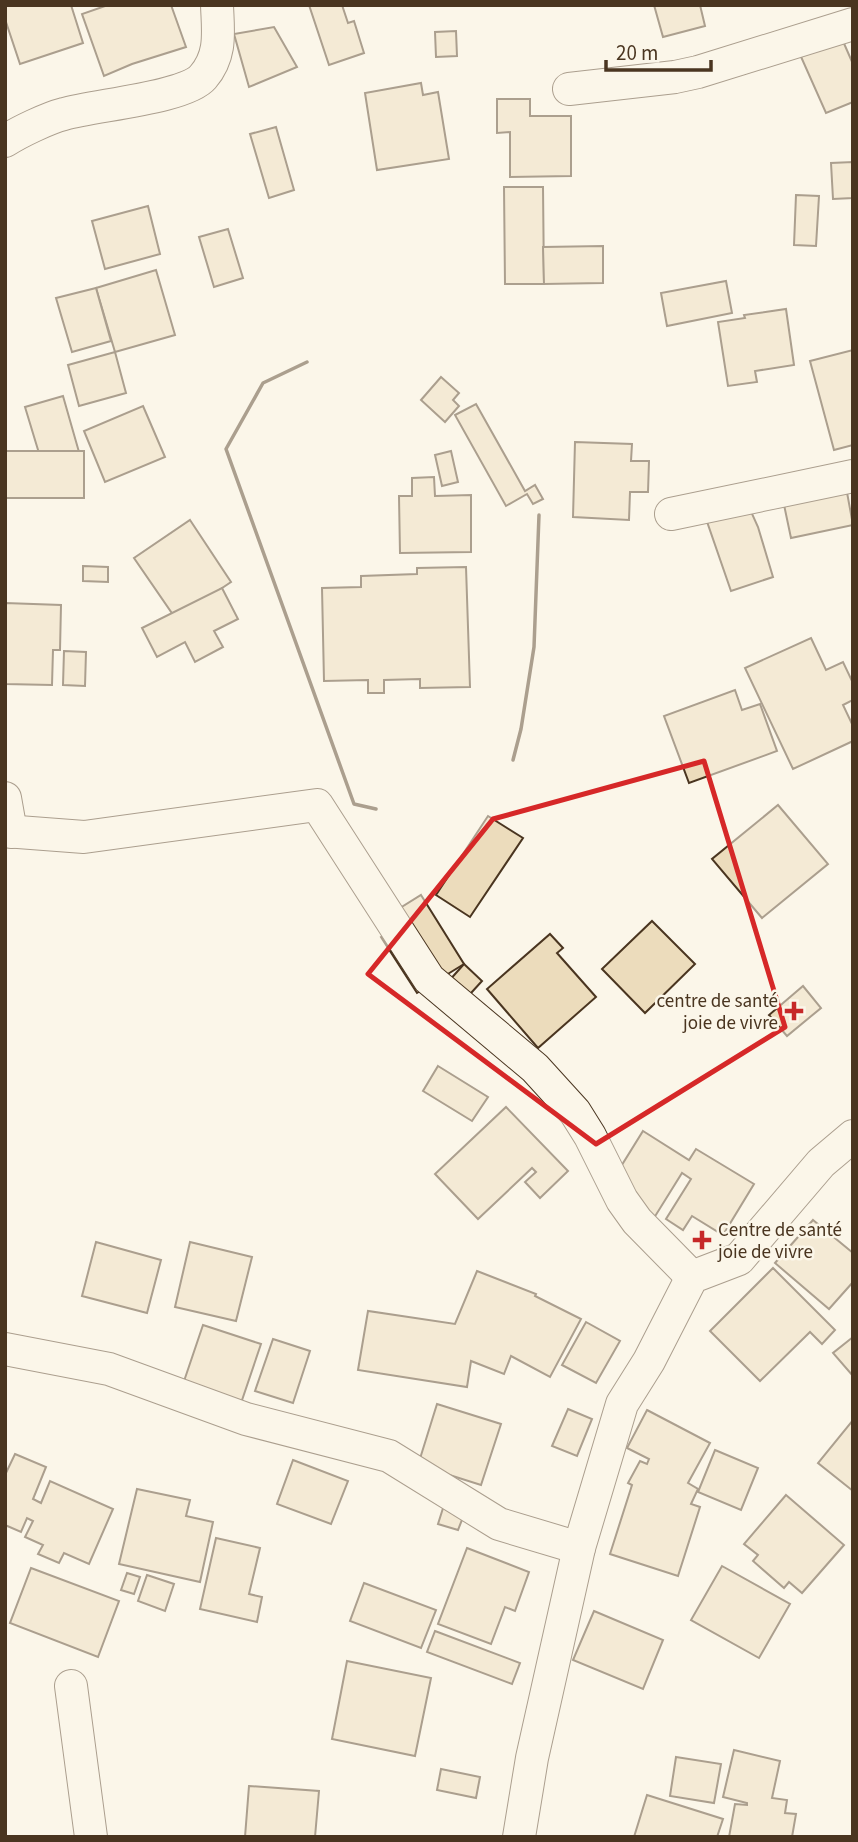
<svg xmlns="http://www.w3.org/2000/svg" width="858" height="1842" font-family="'Source Sans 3',sans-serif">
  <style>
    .building { fill: #ecdcbc; stroke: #4a3520; stroke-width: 2 }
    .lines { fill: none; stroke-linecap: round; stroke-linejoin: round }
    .minor-casing { stroke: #4a3520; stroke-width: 34 }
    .minor { stroke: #fbf6e9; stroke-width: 32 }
    .wall { stroke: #4a3520; stroke-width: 3.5 }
    .marked { fill: none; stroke: #d62828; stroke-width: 5; stroke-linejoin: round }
    .poi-dot { fill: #c62828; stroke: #fbf6e9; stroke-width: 2.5 }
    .labels { text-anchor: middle; stroke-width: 5; stroke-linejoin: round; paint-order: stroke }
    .poi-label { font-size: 19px; fill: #4a3520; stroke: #fbf6e9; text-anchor: end }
  </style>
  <rect width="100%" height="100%" fill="#fbf6e9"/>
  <g class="building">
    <path d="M5 5H71L83 43 20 64 5 19Z"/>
    <path d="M108 5H171L186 47 132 64 104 76 82 14Z"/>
    <path d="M309 5H342L348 23 354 21 364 53 329 65Z"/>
    <path d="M654 5H700L705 26 663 37Z"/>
    <path d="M274 27 297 67 249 87 234 34Z"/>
    <path d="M456 31 457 56 436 57 435 32Z"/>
    <path d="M839 32 853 64V102L826 113 798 50Z"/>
    <path d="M421 83 423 95 438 92 449 159 377 170 365 93Z"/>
    <path d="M497 99H530V116H571V176L510 177V132L497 133Z"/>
    <path d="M276 127 294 190 269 198 250 134Z"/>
    <path d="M853 162V198L833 199 831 163Z"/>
    <path d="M504 187H543L544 284H505Z"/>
    <path d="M796 195 819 196 816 246 794 245Z"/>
    <path d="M148 206 160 254 105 269 92 221Z"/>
    <path d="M228 229 243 278 214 287 199 237Z"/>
    <path d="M603 246V283L544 284 543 247Z"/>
    <path d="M156 270 175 335 115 352 96 288Z"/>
    <path d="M726 281 732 313 667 326 661 293Z"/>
    <path d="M96 288 111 341 72 352 56 298Z"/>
    <path d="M786 309 794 365 755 371 757 382 728 386 718 322 745 318 744 315Z"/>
    <path d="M853 350V445L834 450 810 361Z"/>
    <path d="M115 352 126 393 79 406 68 365Z"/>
    <path d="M441 377 459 393 453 400 459 406 445 422 421 400Z"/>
    <path d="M63 396 79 452 42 463 25 407Z"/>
    <path d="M476 404 525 491 535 485 543 499 533 504 527 494 506 506 455 415Z"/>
    <path d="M143 406 165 457 105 482 84 431Z"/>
    <path d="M575 442 632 444 631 461H649L648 492H630L629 520 573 517Z"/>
    <rect x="5" y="451" width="79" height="47"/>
    <path d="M451 451 458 482 442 486 435 455Z"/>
    <path d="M434 477 435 496 471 495V552L400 553 399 496H412V478Z"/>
    <path d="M846 487 853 525 791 538 783 500Z"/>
    <path d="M744 496 758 527 773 577 731 591 703 510Z"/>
    <path d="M190 520 231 582 176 619 134 558Z"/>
    <path d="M83 566 108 567V582L83 581Z"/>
    <path d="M466 567 470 687 420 688V679L384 680V693H368V680L324 681 322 588 361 587V576L417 574V568Z"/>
    <path d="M222 588 238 619 214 631 223 647 195 662 185 642 157 657 142 628Z"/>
    <path d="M5 603 61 605 60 650H53L52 685 5 684Z"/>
    <path d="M811 638 826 670 843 662 853 683V700L843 705 853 726V741L793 769 745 668Z"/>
    <path d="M64 651 86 652 85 686 63 685Z"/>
    <path d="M735 690 742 710 760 704 777 751 689 783 664 716Z"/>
    <path d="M778 805 828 864 762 918 712 859Z"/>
    <path d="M488 816 523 838 470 917 436 895Z"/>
    <path d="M421 895 464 964 417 993 381 937 400 926 392 913Z"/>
    <path d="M652 921 695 964 645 1013 602 969Z"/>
    <path d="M550 934 563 948 557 953 596 997 538 1048 487 989Z"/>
    <path d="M464 964 482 981 450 1016 432 1000Z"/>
    <path d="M803 986 821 1008 787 1036 769 1015Z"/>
    <path d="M438 1066 488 1097 472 1121 423 1091Z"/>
    <path d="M506 1107 568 1171 540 1198 525 1182 536 1172 532 1168 478 1219 435 1174Z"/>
    <path d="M643 1131 689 1160 696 1149 754 1184 723 1235 692 1216 683 1230 666 1219 691 1179 682 1173 654 1218 607 1189Z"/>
    <path d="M813 1220 853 1253V1282L829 1309 775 1263Z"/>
    <path d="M96 1242 161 1260 147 1313 82 1296Z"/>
    <path d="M190 1242 252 1257 236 1321 175 1307Z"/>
    <path d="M773 1268 835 1330 822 1344 810 1332 760 1381 710 1331Z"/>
    <path d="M477 1271 536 1294 535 1296 581 1319 550 1377 511 1356 504 1374 471 1361 467 1387 358 1370 368 1311 455 1324Z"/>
    <path d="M586 1322 620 1341 596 1383 562 1365Z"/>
    <path d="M203 1325 261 1344 239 1409 181 1390Z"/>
    <path d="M853 1337V1376L833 1353Z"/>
    <path d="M273 1339 310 1351 293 1403 255 1391Z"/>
    <path d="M437 1404 501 1424 481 1485 418 1465Z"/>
    <path d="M568 1409 592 1419 577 1456 552 1446Z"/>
    <path d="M647 1410 710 1443 688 1483 698 1489 691 1504 700 1507 678 1576 610 1554 632 1485 628 1483 640 1461 647 1464 649 1459 627 1448Z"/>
    <path d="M853 1420V1491L818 1463Z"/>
    <path d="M715 1450 758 1468 741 1510 698 1492Z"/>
    <path d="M15 1454 46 1467 33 1499 41 1503 50 1481 113 1509 89 1564 64 1553 59 1563 38 1554 43 1545 25 1537 33 1521 27 1518 21 1532 5 1525V1475Z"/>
    <path d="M293 1460 348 1481 331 1524 277 1504Z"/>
    <path d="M137 1489 190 1500 186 1516 213 1522 200 1582 119 1564Z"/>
    <path d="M786 1495 844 1545 802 1593 789 1582 784 1588 753 1561 758 1555 744 1544Z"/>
    <path d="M444 1505 465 1512 458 1530 438 1524Z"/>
    <path d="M216 1538 260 1548 249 1594 262 1597 257 1622 200 1609Z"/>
    <path d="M467 1548 529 1572 515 1611 505 1607 491 1644 438 1624Z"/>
    <path d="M722 1566 790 1604 759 1658 691 1620Z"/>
    <path d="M31 1568 119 1601 98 1657 10 1623Z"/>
    <path d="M127 1573 140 1577 134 1594 121 1590Z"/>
    <path d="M147 1575 174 1584 165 1611 138 1601Z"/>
    <path d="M364 1583 436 1610 421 1648 350 1621Z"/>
    <path d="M594 1611 663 1640 643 1689 573 1660Z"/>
    <path d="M435 1631 520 1663 512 1684 427 1652Z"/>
    <path d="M347 1661 431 1678 415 1756 332 1739Z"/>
    <path d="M734 1750 780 1761 772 1798 787 1800 785 1813 796 1814 792 1837H729L735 1804 747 1805V1803L723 1797Z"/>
    <path d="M676 1757 721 1764 714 1803 670 1796Z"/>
    <path d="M441 1769 480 1777 476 1798 437 1790Z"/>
    <path d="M249 1786 319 1791 315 1837H245Z"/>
    <path d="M647 1795 723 1819 717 1837H634Z"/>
  </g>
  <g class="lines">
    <g class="minor-casing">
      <g id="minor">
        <path d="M569 89 675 77 698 72 853 24"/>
        <path d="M5 141C19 132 48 118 64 114 94 105 185 98 203 77 222 55 218 32 217 5"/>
        <path d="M671 514 853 476"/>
        <path d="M5 798 11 832"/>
        <path d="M5 831 84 837 317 805 429 979 535 1068 575 1112 590 1136 622 1200 637 1221 692 1277"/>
        <path d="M5 1349 109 1369 246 1419 389 1456 499 1524 579 1548"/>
        <path d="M71 1686 91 1837"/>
        <path d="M519 1837 532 1758 579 1548 622 1404 649 1361 692 1277 739 1259 821 1163 853 1136"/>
      </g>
    </g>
    <use href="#minor" class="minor"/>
    <g class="wall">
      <path d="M307 362 263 383 226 449 354 804 376 809"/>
      <path d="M513 760 521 729 534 647 539 515"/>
    </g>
  </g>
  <path d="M0 0H858V1842H0ZM704 761 785 1027 596 1144 368 974 493 819Z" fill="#fbf6e9" fill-opacity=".55" fill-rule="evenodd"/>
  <path class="marked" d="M704 761 785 1027 596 1144 368 974 493 819Z"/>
  <g class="poi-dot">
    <path d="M790.5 1000.5h7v7h7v7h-7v7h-7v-7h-7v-7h7z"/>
    <path d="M698.5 1229.5h7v7h7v7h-7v7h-7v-7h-7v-7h7z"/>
  </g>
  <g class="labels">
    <g class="poi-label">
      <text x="778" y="1007">centre de santé<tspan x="778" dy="22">joie de vivre</tspan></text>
      <text x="718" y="1236" text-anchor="start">Centre de santé<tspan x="718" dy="22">joie de vivre</tspan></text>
    </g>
  </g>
  <rect width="858" height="1842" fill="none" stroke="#4a3520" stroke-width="14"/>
  <path d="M606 60v10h105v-10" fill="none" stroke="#4a3520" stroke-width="3.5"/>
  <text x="616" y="60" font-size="21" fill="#4a3520" stroke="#fbf6e9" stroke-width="5" paint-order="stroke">20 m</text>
</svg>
